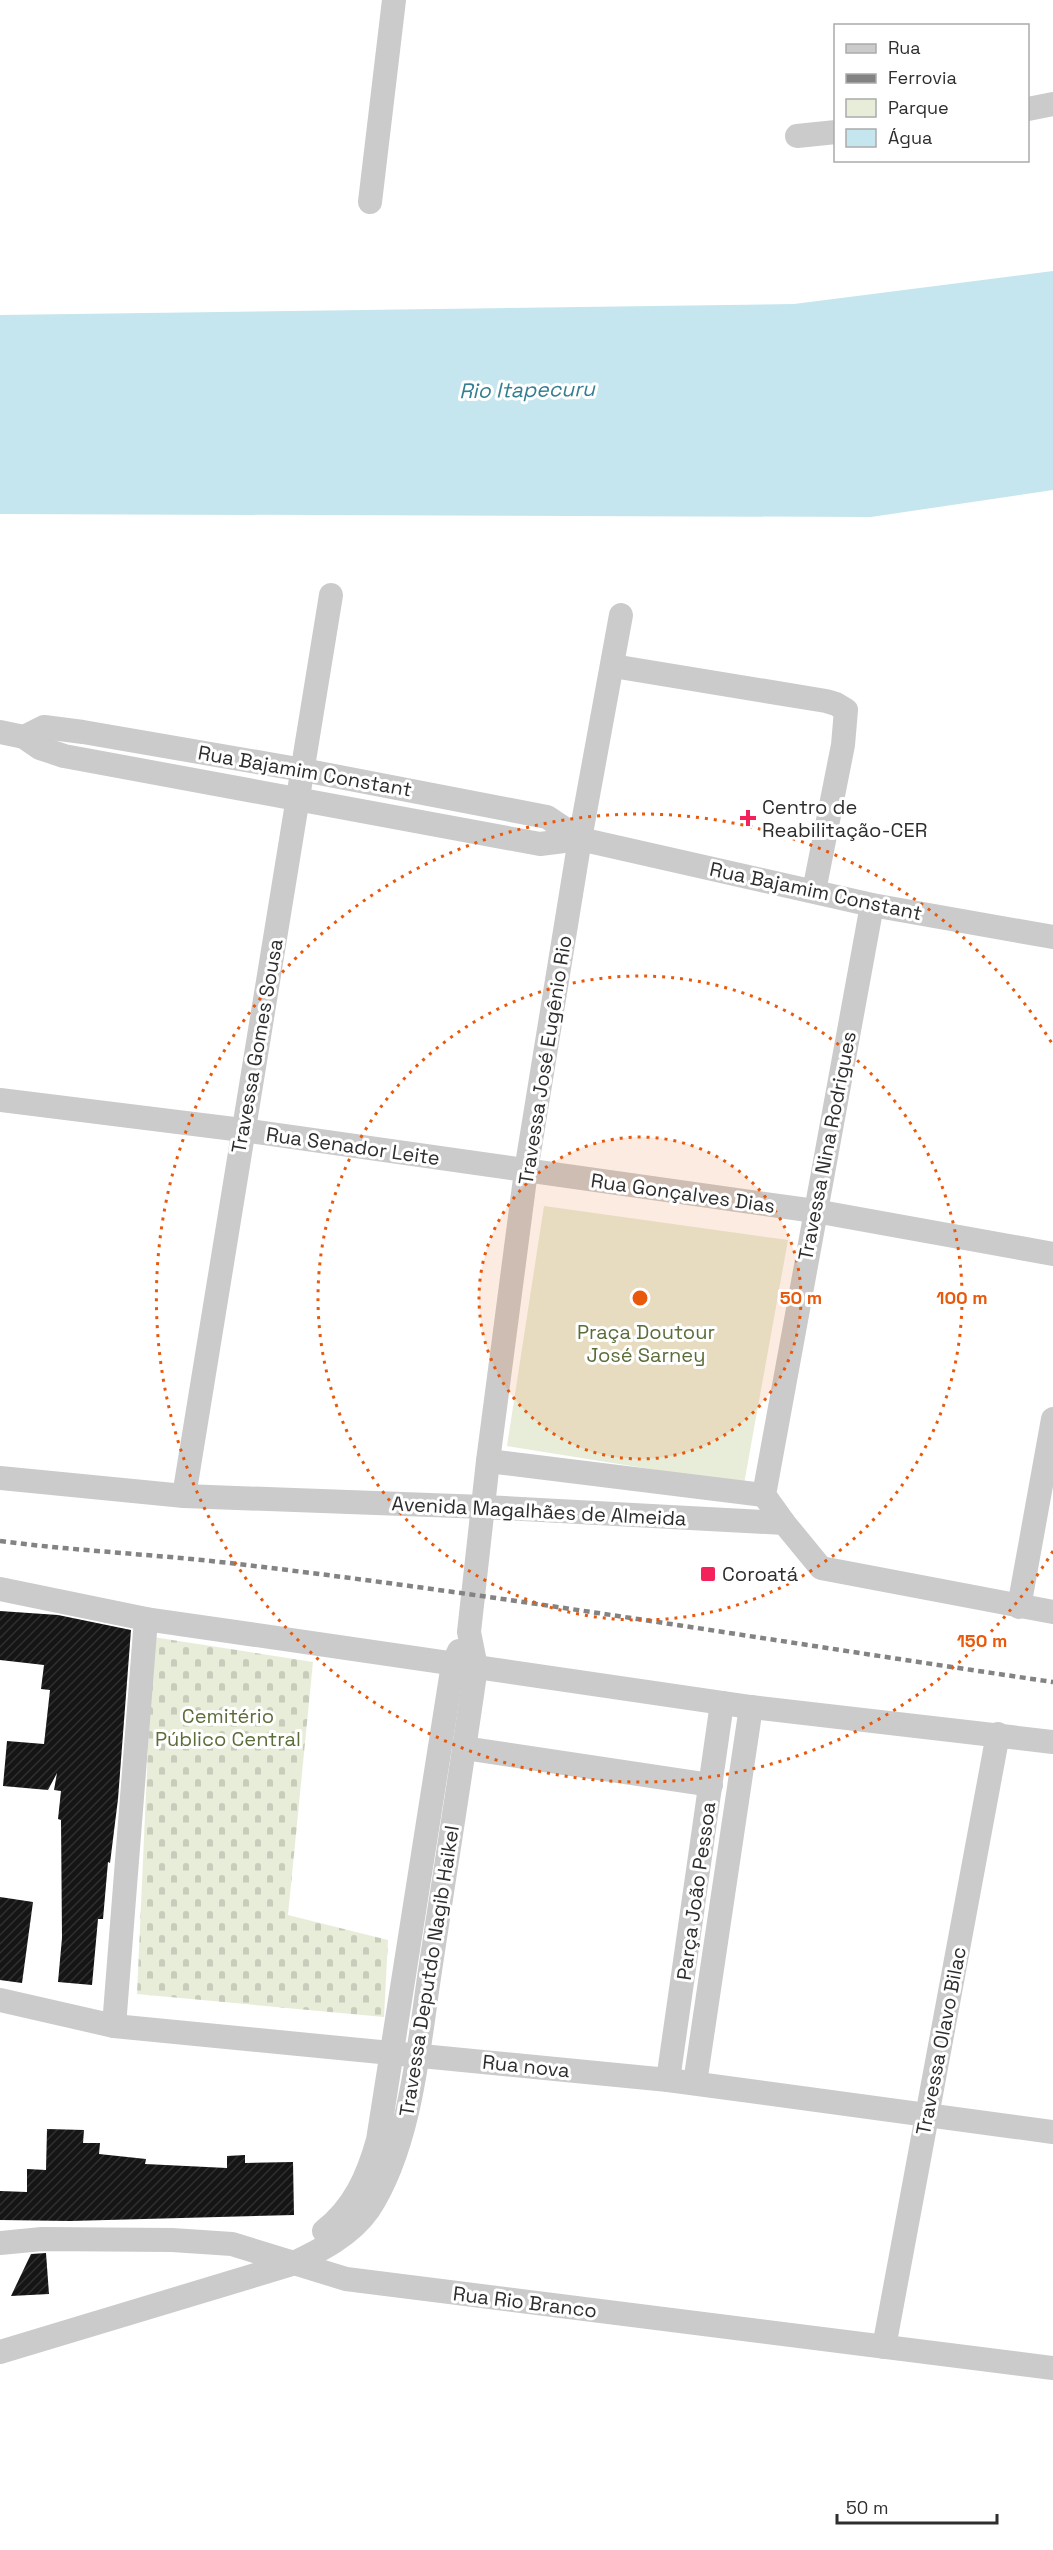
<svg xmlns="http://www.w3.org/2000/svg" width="1053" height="2550" font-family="'Space Grotesk',sans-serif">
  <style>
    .cemetery { fill: url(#cemetery-stones) }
    .park { fill: #e8edda }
    .water { fill: #c5e6ee }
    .building { fill: url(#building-hatch) }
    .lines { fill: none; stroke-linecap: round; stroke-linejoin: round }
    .minor { stroke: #cbcbcb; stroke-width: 24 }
    .rail { stroke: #838383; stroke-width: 4.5; stroke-dasharray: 6 4.5; stroke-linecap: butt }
    .ring { fill: none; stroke: #e8590c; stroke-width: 3; stroke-dasharray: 3 6 }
    .poi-dot { fill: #f3225a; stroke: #fff; stroke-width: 2 }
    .labels { text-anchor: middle; stroke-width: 6; stroke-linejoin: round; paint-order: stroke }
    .street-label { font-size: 20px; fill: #2e2e2e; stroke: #fff }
    .poi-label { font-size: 20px; fill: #2e2e2e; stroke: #fff; text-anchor: start }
    .park-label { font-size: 20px; fill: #5b6d38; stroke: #fff }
    .water-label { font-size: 21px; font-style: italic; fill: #337e90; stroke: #fff }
    .centre { fill: #e8590c; stroke: #fff; stroke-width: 3 }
    .ring-label { font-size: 18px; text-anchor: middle; font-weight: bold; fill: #e8590c; stroke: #fff; stroke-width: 6; stroke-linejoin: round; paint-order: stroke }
  </style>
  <defs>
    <pattern id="cemetery-stones" width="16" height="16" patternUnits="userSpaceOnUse" patternTransform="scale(1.5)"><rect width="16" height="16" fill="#e8edda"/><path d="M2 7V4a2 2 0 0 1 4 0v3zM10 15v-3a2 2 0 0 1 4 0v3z" fill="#c7ccbb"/></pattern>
    <pattern id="building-hatch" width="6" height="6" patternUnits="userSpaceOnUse" patternTransform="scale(1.5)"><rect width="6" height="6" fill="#151515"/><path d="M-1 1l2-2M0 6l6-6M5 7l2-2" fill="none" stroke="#2f2f2f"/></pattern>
  </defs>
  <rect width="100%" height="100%" fill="#fff"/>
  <path class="cemetery" d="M153 1637 313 1662 288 1915 388 1940 384 2017 137 1994Z"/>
  <path class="park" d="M544 1206 788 1240 744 1484 507 1446Z"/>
  <path class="water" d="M1053 271V490L871 517 0 514V315L794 304Z"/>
  <g class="building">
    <path d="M0 1611 58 1615 131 1630 118 1799 110 1863 108 1862 103 1919H98L92 1985 58 1982 62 1938 61 1820 58 1819 61 1791 54 1790 57 1773 48 1790 3 1786 7 1741 44 1744 50 1690 41 1689 44 1665 0 1660Z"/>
    <path d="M0 1897 33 1902 22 1983 0 1980Z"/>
    <path d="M47 2129 84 2130 83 2143H100L99 2154 146 2159 145 2164 227 2168V2156L245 2155V2163L293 2162 294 2215 70 2221 0 2220V2191L27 2192V2169L46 2170Z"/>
    <path d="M46 2253 49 2294 11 2296 31 2254Z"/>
  </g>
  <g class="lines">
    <g class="minor">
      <path d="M1028 109 1053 104"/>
      <path d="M797 136 836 132"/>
      <path d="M370 202 394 0"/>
      <path d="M613 666 826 701 836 704 846 710 843 745 814 891"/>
      <path d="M0 732 24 737 40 748 64 756 540 844 580 839 872 905 1053 937"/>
      <path d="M24 737 44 727 83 732 303 770 547 817 580 839"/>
      <path d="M0 1100 242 1130 815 1211 1053 1254"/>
      <path d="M488 1461 764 1495"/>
      <path d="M0 1478 184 1496 484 1507 784 1523 821 1568 1053 1612"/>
      <path d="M184 1496C231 1196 283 896 331 595"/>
      <path d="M784 1523 764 1495 872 905"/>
      <path d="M0 1589 146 1619 751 1707 1053 1742"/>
      <path d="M1019 1607 1053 1419"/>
      <path d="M464 1748 711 1785"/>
      <path d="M0 2000 114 2026 668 2080 1053 2132"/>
      <path d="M114 2026 146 1619"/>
      <path d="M668 2080 722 1703"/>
      <path d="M695 2083 751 1707"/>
      <path d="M324 2231C354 2208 368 2176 378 2140L453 1664 459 1651"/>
      <path d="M0 2243 42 2239 172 2240 232 2244 346 2279 1053 2368"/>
      <path d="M884 2347 998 1734"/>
      <path d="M0 2352 292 2264C321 2250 350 2236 369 2209 412 2143 419 2041 431 1964 446 1865 462 1766 476 1667L469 1632 488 1461 526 1171 580 839 621 615"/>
    </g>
    <path class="rail" d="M0 1541C76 1551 152 1554 229 1563 504 1595 778 1642 1053 1682"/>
  </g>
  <circle cx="640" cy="1298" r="161" fill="#e8590c" fill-opacity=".12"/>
  <g class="ring">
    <circle cx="640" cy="1298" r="161"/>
    <circle cx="640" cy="1298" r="322"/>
    <path d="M1053 1551A484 484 0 1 1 1053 1045"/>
  </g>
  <g class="poi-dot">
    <path d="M745 809h6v6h6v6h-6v6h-6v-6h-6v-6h6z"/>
    <rect x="700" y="1566" width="16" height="16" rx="3"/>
  </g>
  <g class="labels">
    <g class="street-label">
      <text transform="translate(305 771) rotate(10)" y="7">Rua Bajamim Constant</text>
      <text transform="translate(816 891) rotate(12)" y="7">Rua Bajamim Constant</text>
      <text transform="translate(257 1046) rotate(-80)" y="7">Travessa Gomes Sousa</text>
      <text transform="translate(545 1060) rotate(-81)" y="7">Travessa José Eugênio Rio</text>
      <text transform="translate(353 1146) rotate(8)" y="7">Rua Senador Leite</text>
      <text transform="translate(827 1146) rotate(-79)" y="7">Travessa Nina Rodrigues</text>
      <text transform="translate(683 1193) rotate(8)" y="7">Rua Gonçalves Dias</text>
      <text transform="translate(539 1511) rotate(3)" y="7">Avenida Magalhães de Almeida</text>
      <text transform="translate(696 1891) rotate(-82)" y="7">Parça João Pessoa</text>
      <text transform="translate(429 1971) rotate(-81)" y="7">Travessa Deputdo Nagib Haikel</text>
      <text transform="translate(941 2041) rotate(-79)" y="7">Travessa Olavo Bilac</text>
      <text transform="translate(526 2066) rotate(6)" y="7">Rua nova</text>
      <text transform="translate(525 2302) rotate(7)" y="7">Rua Rio Branco</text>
    </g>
    <g class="poi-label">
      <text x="762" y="814">Centro de<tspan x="762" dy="23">Reabilitação-CER</tspan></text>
      <text x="722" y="1581">Coroatá</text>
    </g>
    <g class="park-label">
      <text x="646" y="1339">Praça Doutour<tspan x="646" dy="23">José Sarney</tspan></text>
      <text x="228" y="1723">Cemitério<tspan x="228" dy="23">Público Central</tspan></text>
    </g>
    <g class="water-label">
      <text transform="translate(527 390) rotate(-1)" y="7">Rio Itapecuru</text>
    </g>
  </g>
  <circle cx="640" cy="1298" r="9" class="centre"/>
  <g class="ring-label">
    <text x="801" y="1304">50 m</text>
    <text x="962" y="1304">100 m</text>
    <text x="982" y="1647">150 m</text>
  </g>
  <rect x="834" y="24" width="195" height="138" fill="#ffffff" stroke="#ababab" stroke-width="1.5"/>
  <rect x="846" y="44" width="30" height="9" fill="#cbcbcb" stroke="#ababab" stroke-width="1.5"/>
  <text x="888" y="54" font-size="18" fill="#2e2e2e">Rua</text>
  <rect x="846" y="74" width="30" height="9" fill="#838383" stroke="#ababab" stroke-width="1.5"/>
  <text x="888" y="84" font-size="18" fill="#2e2e2e">Ferrovia</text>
  <rect x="846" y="99" width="30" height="18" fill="#e8edda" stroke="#ababab" stroke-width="1.5"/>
  <text x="888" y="114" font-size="18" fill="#2e2e2e">Parque</text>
  <rect x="846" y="129" width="30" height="18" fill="#c5e6ee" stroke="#ababab" stroke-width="1.5"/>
  <text x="888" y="144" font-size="18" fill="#2e2e2e">Água</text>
  <path d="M837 2514v9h160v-9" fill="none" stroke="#2e2e2e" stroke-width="3"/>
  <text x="846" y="2514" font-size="18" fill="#2e2e2e" stroke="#ffffff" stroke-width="4.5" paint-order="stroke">50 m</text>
</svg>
